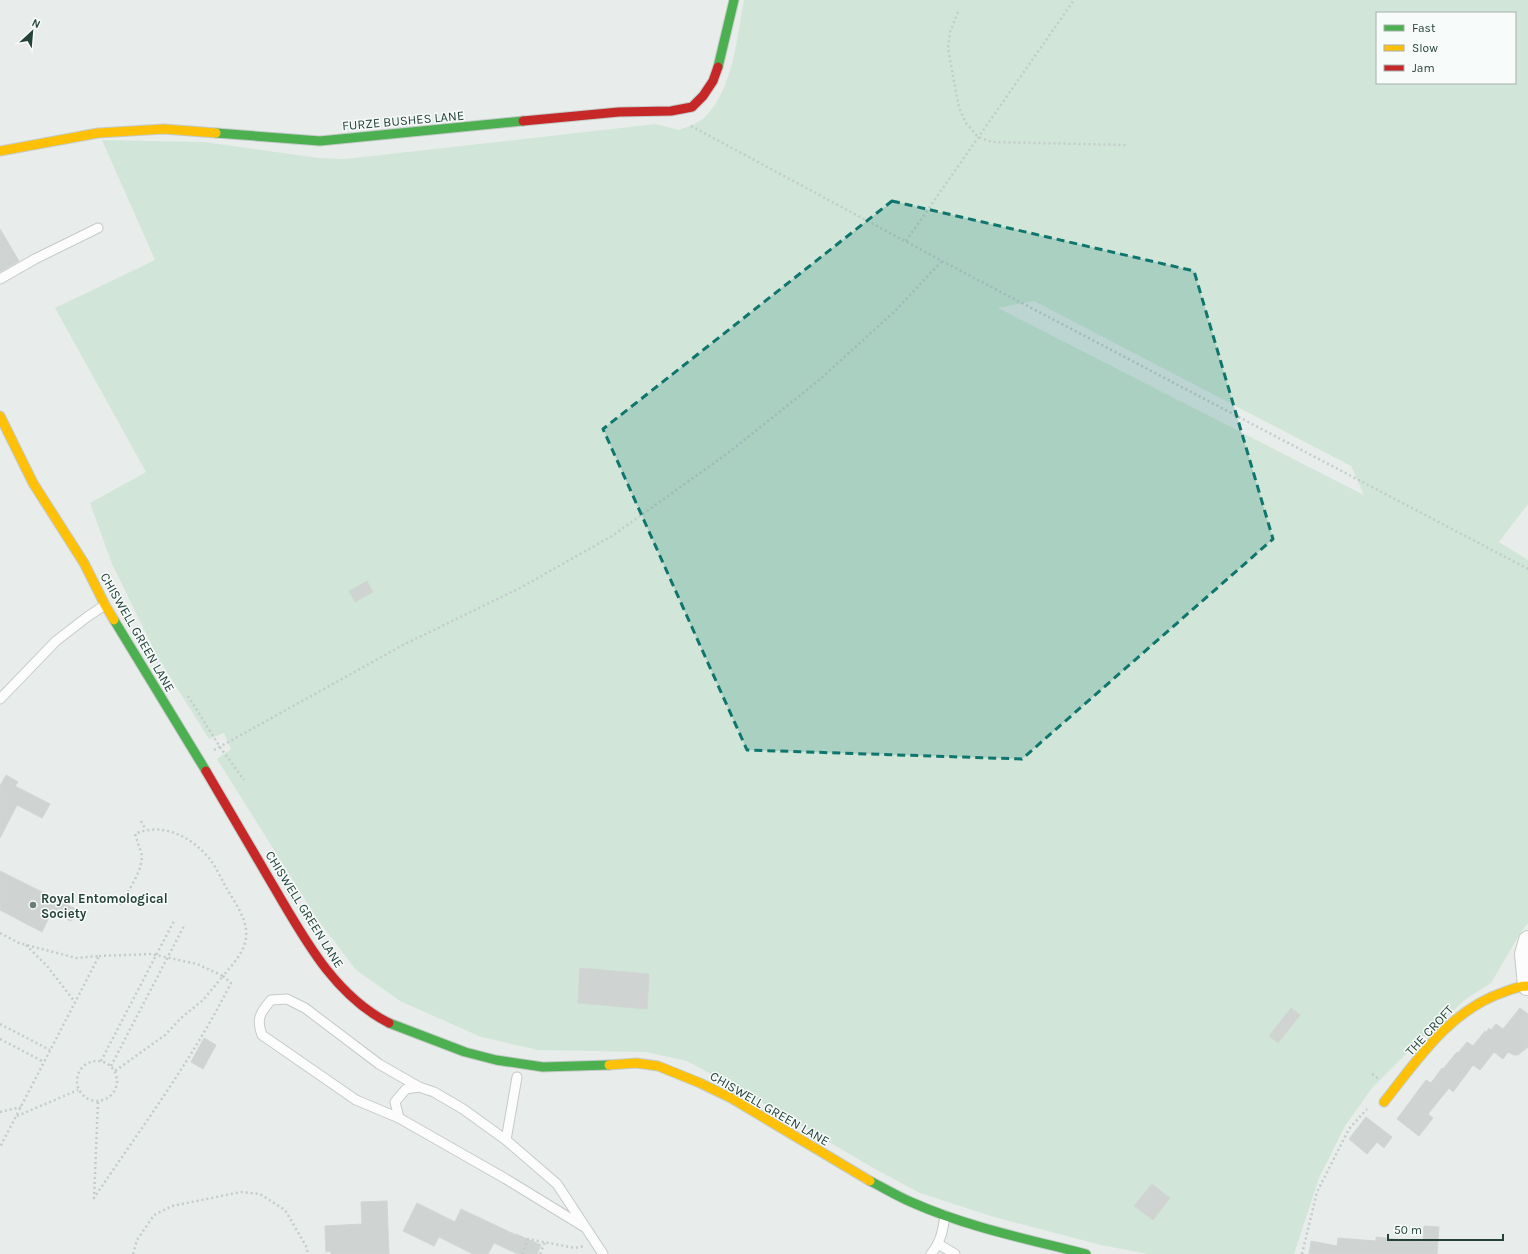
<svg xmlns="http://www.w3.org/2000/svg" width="1528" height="1254" font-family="Karla,sans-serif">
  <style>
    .green { fill: #d1e6d8; fill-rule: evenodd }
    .building { fill: #cfd4d2; stroke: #d1d6d4 }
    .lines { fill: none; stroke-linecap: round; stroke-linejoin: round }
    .lane-casing { stroke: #c5cac8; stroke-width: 11 }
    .street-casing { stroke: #c5cac8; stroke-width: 20 }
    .fast-casing { stroke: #c3cbc8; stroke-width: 11 }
    .slow-casing { stroke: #c3cbc8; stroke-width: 11 }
    .jam-casing { stroke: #c3cbc8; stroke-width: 11 }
    .path { stroke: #c3ccca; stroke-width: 2.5; stroke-dasharray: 2 3; stroke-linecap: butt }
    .lane { stroke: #fcfcfc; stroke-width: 9 }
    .street { stroke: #fcfcfc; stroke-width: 18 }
    .fast { stroke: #4caf50; stroke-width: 9 }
    .slow { stroke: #ffc107; stroke-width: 9 }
    .jam { stroke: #c62828; stroke-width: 9 }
    .marked { fill: #0f766e; fill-opacity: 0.2; stroke: #0f766e; stroke-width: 3; stroke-dasharray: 8 5; stroke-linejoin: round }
    .poi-dot { fill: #697e78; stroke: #f7fbf9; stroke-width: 1.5 }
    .labels { text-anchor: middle; stroke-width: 3; stroke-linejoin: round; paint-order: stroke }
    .street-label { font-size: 13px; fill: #24423a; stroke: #f7fbf9 }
    .poi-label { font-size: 13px; font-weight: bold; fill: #24423a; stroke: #f7fbf9; text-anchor: start }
  </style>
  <rect width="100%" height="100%" fill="#e8edeb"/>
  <path class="green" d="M744 0H1528V504L1499 542 1528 560V923L1521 932 1491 983 1466 999 1419 1041 1372 1088 1345 1126 1319 1178 1294 1254H1148L1101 1245 994 1217 920 1193 875 1169 744 1092 687 1061 646 1052 538 1050 481 1037 400 1001 356 970 318 920 217 759 231 749 224 733 209 739 157 656 112 564 90 503 146 472 55 308 155 260 102 140 204 142 319 158 345 159 656 124 679 130C687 127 698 123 704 118 733 90 737 37 744 0ZM1377 13H1515V83H1377ZM1034 301 1351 466 1364 495 998 308Z"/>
  <g class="building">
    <path d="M0 229 19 261 0 272Z"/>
    <path d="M367 581 373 592 355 602 349 591Z"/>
    <path d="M6 775 18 782 15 786 50 804 42 818 17 805 0 838V786Z"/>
    <path d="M0 871 76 909 71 921 51 913 42 932 0 910Z"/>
    <path d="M580 968 649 974 647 1009 578 1003Z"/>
    <path d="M1291 1008 1300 1015 1278 1043 1269 1036Z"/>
    <path d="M1520 1008 1528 1014V1047L1518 1055H1514L1508 1052 1503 1059 1494 1052 1480 1070 1473 1065 1453 1092 1449 1088 1428 1114 1433 1118 1419 1136 1397 1119 1426 1080 1431 1083 1442 1068 1443 1069 1457 1052 1458 1053 1467 1042 1473 1046 1485 1031 1486 1033 1489 1028 1491 1030 1496 1024 1503 1029Z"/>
    <path d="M204 1038 216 1045 203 1069 191 1062Z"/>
    <path d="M1366 1117 1392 1137 1384 1148 1377 1142 1367 1154 1349 1139Z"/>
    <path d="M1152 1184 1170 1198 1153 1220 1134 1206Z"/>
    <path d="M387 1201 389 1254H331V1251L326 1252 325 1226 362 1224 361 1202Z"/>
    <path d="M417 1203 455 1222 461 1209 516 1235V1234L541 1245 537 1254H518L494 1243 488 1254H473L439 1237 434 1246 403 1231Z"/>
    <path d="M1424 1226 1439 1227 1437 1254H1309L1311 1241 1337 1246 1338 1238 1376 1241V1237L1423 1242Z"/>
  </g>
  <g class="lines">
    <g class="lane-casing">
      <g id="lane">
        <path d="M0 279 35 259 98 228"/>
        <path d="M0 699 56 641 87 617 105 605"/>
        <path d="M399 1118 356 1100 262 1035C256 1019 260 1013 271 1000L287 999 305 1008 379 1064 419 1087"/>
        <path d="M506 1140 517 1077"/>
        <path d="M586 1228 506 1179 399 1118 395 1102 406 1089 419 1087 434 1092 463 1109 506 1140 557 1184 603 1254"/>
        <path d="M938 1244 955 1254"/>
        <path d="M931 1254C941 1242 943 1230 945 1215"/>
      </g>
    </g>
    <g class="street-casing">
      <path id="street" d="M1527 986 1524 954 1528 940"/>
    </g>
    <g class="fast-casing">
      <g id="fast">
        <path d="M718 67 734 0"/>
        <path d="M216 133 320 141 523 121"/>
        <path d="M114 620 206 771"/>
        <path d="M389 1023 465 1052 496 1060 543 1067 609 1065"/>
        <path d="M870 1181C884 1188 897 1196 911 1202 967 1227 1027 1239 1086 1254"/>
      </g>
    </g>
    <g class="slow-casing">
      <g id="slow">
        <path d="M0 151 98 133 164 129 216 133"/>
        <path d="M0 416 33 483 84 563 105 605 114 620"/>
        <path d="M609 1065 636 1063 658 1066 700 1083 731 1098 870 1181"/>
        <path d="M1384 1102C1418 1059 1450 1010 1504 992 1512 989 1520 986 1528 986"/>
      </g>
    </g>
    <g class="jam-casing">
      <g id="jam">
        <path d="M523 121 619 112 671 111 692 107 703 96 713 81 718 67"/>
        <path d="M206 771C228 808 249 845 271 882 302 934 332 994 389 1023"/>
      </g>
    </g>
    <g class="path">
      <path d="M958 12 950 32 948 49 959 108 966 123 978 137 992 142 1126 145"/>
      <path d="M691 126 942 261 1528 569"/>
      <path d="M906 241 1074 0"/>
      <path d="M188 696 220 747 244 780"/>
      <path d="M214 750 403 645 520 588 612 536 728 453 818 381 895 311 942 261"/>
      <path d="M141 821 146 830"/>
      <path d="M0 933 19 943 76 958 99 956 0 1147"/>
      <path d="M26 945 47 966 75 1002"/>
      <path d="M99 956 151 954 197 964 223 976 203 1000 181 1018 165 1035 115 1071"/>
      <path d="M0 1024 50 1050"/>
      <path d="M0 1039 44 1062"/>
      <circle cx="97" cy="1081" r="20"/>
      <path d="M101 1061 175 919"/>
      <path d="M111 1066 185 924"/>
      <path d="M1372 1074 1379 1079"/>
      <path d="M98 1102 94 1198C141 1128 193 1059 231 983L223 976C232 965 245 952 246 937 248 920 235 903 227 889 221 879 216 866 208 857 190 836 162 822 135 834 137 841 139 846 141 852 146 867 127 892 120 905"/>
      <path d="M0 1112 21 1107"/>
      <path d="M17 1116 78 1090"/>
      <path d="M133 1254 137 1240 154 1215 172 1206 241 1192 260 1194 285 1210 306 1246 308 1254"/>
      <path d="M522 1254 528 1239 575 1248 584 1246"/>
      <path d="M540 1254 545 1242"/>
      <path d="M1302 1254 1317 1192 1349 1129 1367 1109"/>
    </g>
    <use href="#lane" class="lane"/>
    <use href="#street" class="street"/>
    <use href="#fast" class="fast"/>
    <use href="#slow" class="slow"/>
    <use href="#jam" class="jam"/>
  </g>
  <path class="marked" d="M892 201 1194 271 1273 539 1022 759 747 750 603 429Z"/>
  <circle class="poi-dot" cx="33" cy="905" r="4"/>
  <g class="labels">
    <g class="street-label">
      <text transform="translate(403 120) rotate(-5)" y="5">FURZE BUSHES LANE</text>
      <text transform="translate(138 632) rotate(60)" y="5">CHISWELL GREEN LANE</text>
      <text transform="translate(305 909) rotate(58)" y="5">CHISWELL GREEN LANE</text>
      <text transform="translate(1429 1030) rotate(-47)" y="5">THE CROFT</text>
      <text transform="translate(770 1108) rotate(30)" y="5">CHISWELL GREEN LANE</text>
    </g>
    <g class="poi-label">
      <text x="41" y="903">Royal Entomological<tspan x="41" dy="15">Society</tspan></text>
    </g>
  </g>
  <rect x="1376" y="12" width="140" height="72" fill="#f7fbf9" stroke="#a3b1ad"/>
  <rect x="1384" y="25" width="20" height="6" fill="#4caf50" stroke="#a3b1ad"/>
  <text x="1412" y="32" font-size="12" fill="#24423a">Fast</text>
  <rect x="1384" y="45" width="20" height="6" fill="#ffc107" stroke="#a3b1ad"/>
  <text x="1412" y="52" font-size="12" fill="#24423a">Slow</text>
  <rect x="1384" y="65" width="20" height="6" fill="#c62828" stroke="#a3b1ad"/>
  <text x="1412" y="72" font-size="12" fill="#24423a">Jam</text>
  <g transform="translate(32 32) rotate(26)" stroke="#f7fbf9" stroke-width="3" paint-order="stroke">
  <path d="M0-3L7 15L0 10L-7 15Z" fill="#24423a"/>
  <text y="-6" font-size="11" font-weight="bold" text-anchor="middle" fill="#24423a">N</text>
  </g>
  <path d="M1388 1234v6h115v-6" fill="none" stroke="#24423a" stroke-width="2"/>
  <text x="1394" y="1234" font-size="12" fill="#24423a" stroke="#f7fbf9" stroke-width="3" paint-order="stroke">50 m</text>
</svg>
